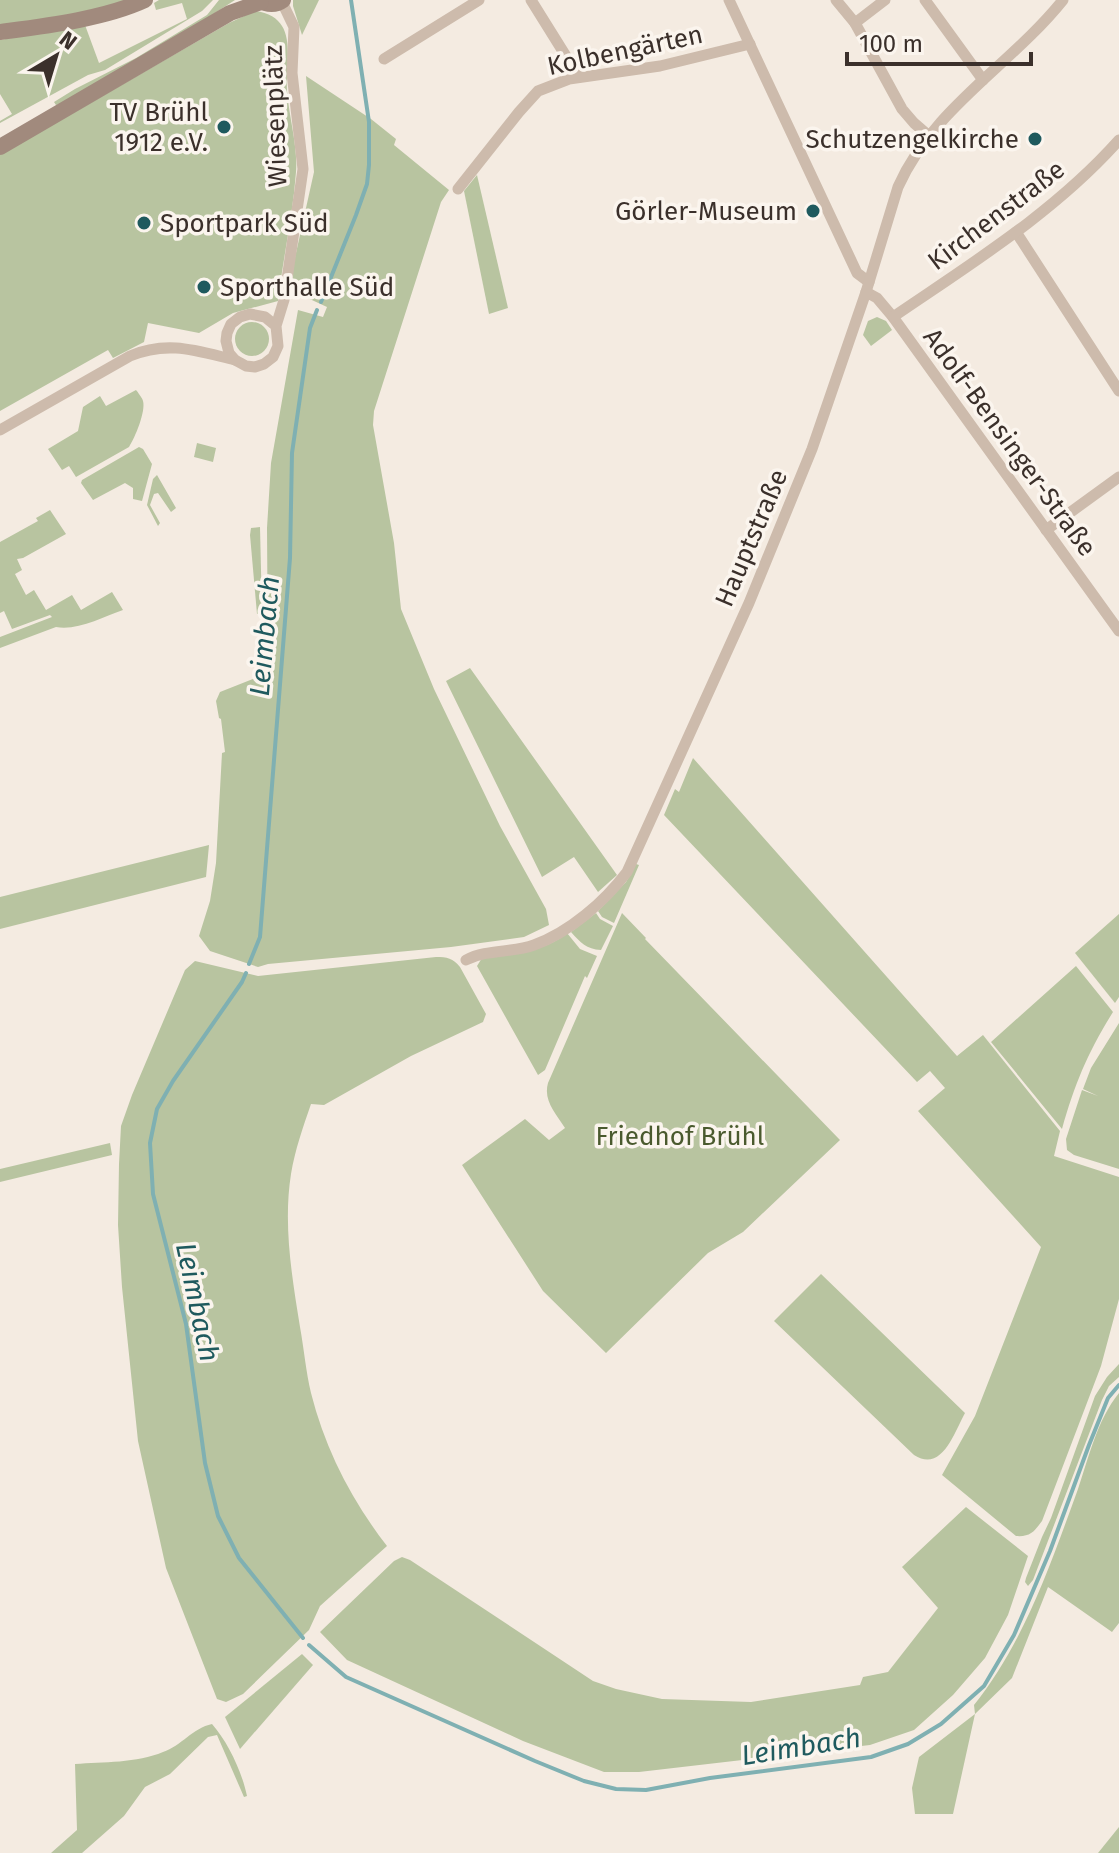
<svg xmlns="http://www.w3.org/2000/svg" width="1119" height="1853" font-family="'Fira Sans',sans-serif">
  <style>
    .green { fill: #b8c4a0 }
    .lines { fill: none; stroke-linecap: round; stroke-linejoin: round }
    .stream { stroke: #7fb0b2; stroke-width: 4 }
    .street { stroke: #cdbbac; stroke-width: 11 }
    .secondary { stroke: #a18a7d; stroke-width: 16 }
    .poi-dot { fill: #1f5a5e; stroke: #fbf5ee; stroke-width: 3 }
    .labels { text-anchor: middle; stroke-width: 7; stroke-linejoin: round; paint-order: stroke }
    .street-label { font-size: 26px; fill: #3b302b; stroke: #fbf5ee }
    .poi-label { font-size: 26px; fill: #3b302b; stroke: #fbf5ee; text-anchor: end }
    .park-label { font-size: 26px; fill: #4a5a2e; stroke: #fbf5ee }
    .water-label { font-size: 28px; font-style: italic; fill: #1f5a5e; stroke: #fbf5ee }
  </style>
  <rect width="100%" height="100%" fill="#f4ebe1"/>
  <g class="green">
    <path d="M0 0H130L90 11 0 26Z"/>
    <path d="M159 0H213L202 11 105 70 88 75 0 123V121L12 114 0 94V40L85 25 99 63 187 19 182 3 156 10 154 3Z"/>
    <path d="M219 0H235L201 22 62 104 56 105 54 102 75 89 136 58 207 15Z"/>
    <path d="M293 0H319L302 35 293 6Z"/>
    <path d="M255 11C300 17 285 59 287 91 289 117 298 147 296 172 293 215 283 258 278 301L233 313 199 333 148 323 144 342 113 358 108 350 0 411V155L229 23Z"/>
    <path d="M306 76 371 119 396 139 394 145 449 190 441 202 374 411 373 425 394 543 401 609 434 689 500 826 546 909 549 925 524 937 451 947 268 964 258 967 210 951 199 936 210 901 216 863 222 753 225 752 221 719 219 718 216 701 220 692 268 673 267 528 271 463 298 310 323 317 327 307 288 289 314 172Z"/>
    <path d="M477 175 508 308 489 314 464 191Z"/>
    <path d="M877 317 886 321 892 330 871 346 863 335 868 321Z"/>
    <circle cx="252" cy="339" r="17"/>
    <path d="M136 390C137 391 143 399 143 401 146 411 135 438 129 447L76 477 69 466 62 470 48 449 78 431 83 407 100 396 106 406Z"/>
    <path d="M197 443 216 448 213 462 194 457Z"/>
    <path d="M139 447 143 449 152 464 142 501 133 499V488L125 483 93 500 81 483 82 480Z"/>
    <path d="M157 475 176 508 171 512 158 493 154 494 150 505 160 523 158 526 147 505 153 479Z"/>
    <path d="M50 510 66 534 23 558 17 559 22 570 15 574 26 595 34 590 46 610 72 595 81 610 112 592 123 610C103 617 77 631 56 627L0 648V637L52 617 50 615 12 629 4 611 0 613V542L38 521 36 518Z"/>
    <path d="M260 527 262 613 257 614 250 535 251 528Z"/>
    <path d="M470 668 617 875 598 892 574 857 542 877 446 681Z"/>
    <path d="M693 758 957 1056 983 1035 1060 1131 1054 1156 1119 1177V1299L1101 1366 1042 1521C1034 1532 1030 1537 1016 1536L942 1475 975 1416 1041 1247 918 1111 945 1088 930 1071 917 1082 664 815 675 789 679 792Z"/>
    <path d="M209 845 206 877 0 929V897Z"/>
    <path d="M636 864 639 865 614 923 602 917 598 911 626 882Z"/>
    <path d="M596 913 600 919 613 926 601 950C586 949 581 943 571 932Z"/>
    <path d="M622 913 646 938 645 939 840 1140 743 1232 708 1253 606 1353 543 1291 462 1165 525 1119 549 1140 565 1128C556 1113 543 1101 548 1083Z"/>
    <path d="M1119 914V997L1115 1003 1075 953Z"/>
    <path d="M567 933 580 949 597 956 587 978 585 976 545 1070 538 1075 477 966 482 958C512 954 543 953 567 933Z"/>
    <path d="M436 957C447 957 453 958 460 967L486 1014 483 1022 411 1056 324 1105 311 1104C303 1127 295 1150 291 1174 283 1225 292 1277 300 1327 304 1349 306 1372 311 1393 325 1449 352 1501 387 1546L320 1606 309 1630 243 1694 226 1702 217 1699 166 1568 138 1441 122 1287 118 1225 119 1164 121 1126 132 1095 185 970 195 961 258 976Z"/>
    <path d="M1076 966 1113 1012C1088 1052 1075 1083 1062 1129L991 1042Z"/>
    <path d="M1119 1023V1169L1074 1155 1067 1150 1066 1139 1082 1090 1098 1096 1083 1089 1091 1068Z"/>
    <path d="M110 1143 112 1155 0 1182V1169Z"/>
    <path d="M821 1274 965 1413C954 1433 942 1473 914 1455L774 1321Z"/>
    <path d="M1119 1364V1377L1109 1386 1102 1400 1033 1580 1028 1586 1025 1582 1026 1578 1042 1537 1051 1518 1095 1396 1107 1377Z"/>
    <path d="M1119 1393V1623L1112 1632 1048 1587 1012 1678 975 1714 953 1814H915L912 1788 919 1757 975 1714 974 1705C1024 1643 1051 1563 1078 1489 1089 1457 1097 1420 1119 1393Z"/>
    <path d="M966 1507 1028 1556 1008 1615 985 1658 953 1695 914 1730 870 1745 639 1772H604L523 1741 347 1660 320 1632 394 1561 402 1557 410 1560 593 1681 616 1689 662 1699 751 1702 860 1685 863 1677 888 1672 938 1608 902 1567Z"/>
    <path d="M302 1654 313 1665 240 1749 225 1717Z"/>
    <path d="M212 1724C228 1742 242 1772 247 1796L244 1797 217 1735 208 1737 170 1774 145 1787 124 1816 82 1853H51L77 1830 75 1764C103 1762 137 1763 163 1752 181 1746 193 1728 212 1724Z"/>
    <path d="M1119 1827V1853H1098Z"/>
  </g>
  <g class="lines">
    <g class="stream">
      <path d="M321 302 356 215 367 184 369 165V122L351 0"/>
      <path d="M249 964 260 937 290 558 292 453 310 328 317 310"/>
      <path d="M246 973 242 982 173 1081 157 1109 150 1143 153 1194 186 1324 205 1463 218 1516 239 1558 303 1638"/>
      <path d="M309 1645 346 1677 535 1761 584 1781 616 1789 646 1790 710 1778 871 1757 908 1744 941 1724 984 1686 1014 1635 1050 1551 1089 1445 1108 1398 1119 1385"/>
    </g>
    <g class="street">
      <path d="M531 0 579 77"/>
      <path d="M729 0 857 273 869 282"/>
      <path d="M836 0 855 23"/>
      <path d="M885 0 855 23 902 109 914 123 929 136"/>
      <path d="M925 0 983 80"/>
      <path d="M384 59 479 0"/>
      <path d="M458 189 519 112 538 91 569 79 660 66 750 44"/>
      <path d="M1016 232 1119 391"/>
      <path d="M866 292 877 298 893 317 1119 631"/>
      <path d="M893 317C972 263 1055 212 1119 140"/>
      <path d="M276 326 265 317 250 314 240 317 231 324 227 333 226 341 229 353 235 360 246 366 255 367 264 364 273 357 278 346 276 326 284 300 303 169 292 73 294 27 282 2"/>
      <path d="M0 430 130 356C168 340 197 351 235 360"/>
      <path d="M1046 530 1119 477"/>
      <path d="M466 960C487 949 512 953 534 945 570 932 604 902 627 872L749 603 812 449 866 292 898 187C933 108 1011 65 1063 0"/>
    </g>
    <g class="secondary">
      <path d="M258 0C267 5 275 6 283 0"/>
      <path d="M0 32C45 26 104 19 145 0"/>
      <path d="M0 147 230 13 261 2"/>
    </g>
  </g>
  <g class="poi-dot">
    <circle cx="224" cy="127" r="8"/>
    <circle cx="1035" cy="139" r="8"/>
    <circle cx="813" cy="211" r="8"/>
    <circle cx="144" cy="223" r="8"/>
    <circle cx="204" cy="287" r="8"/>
  </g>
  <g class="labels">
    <g class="street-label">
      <text transform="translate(625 50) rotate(-12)" y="9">Kolbengärten</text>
      <text transform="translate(275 116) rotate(-92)" y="9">Wiesenplätz</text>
      <text transform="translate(996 215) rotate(-37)" y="9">Kirchenstraße</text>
      <text transform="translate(1010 442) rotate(54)" y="9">Adolf-Bensinger-Straße</text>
      <text transform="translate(751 538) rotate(-67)" y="9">Hauptstraße</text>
    </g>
    <g class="poi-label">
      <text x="208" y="121">TV Brühl<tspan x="208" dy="30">1912 e.V.</tspan></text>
      <text x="1019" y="148">Schutzengelkirche</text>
      <text x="797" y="220">Görler-Museum</text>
      <text x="160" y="232" text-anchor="start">Sportpark Süd</text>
      <text x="220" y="296" text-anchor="start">Sporthalle Süd</text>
    </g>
    <g class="park-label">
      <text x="680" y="1145">Friedhof Brühl</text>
    </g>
    <g class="water-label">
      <text transform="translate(264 636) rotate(-85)" y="10">Leimbach</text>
      <text transform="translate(198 1302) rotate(78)" y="10">Leimbach</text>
      <text transform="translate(801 1746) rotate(-9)" y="10">Leimbach</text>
    </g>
  </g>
  <g transform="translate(56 56) rotate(38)" stroke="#fbf5ee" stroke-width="6" paint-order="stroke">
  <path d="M0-6L14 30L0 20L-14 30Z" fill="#3b302b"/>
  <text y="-12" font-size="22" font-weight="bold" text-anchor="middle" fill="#3b302b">N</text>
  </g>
  <path d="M847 52v12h184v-12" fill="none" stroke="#3b302b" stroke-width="4"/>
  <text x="859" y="52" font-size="24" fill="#3b302b" stroke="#fbf5ee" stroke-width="6" paint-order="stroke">100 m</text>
</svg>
